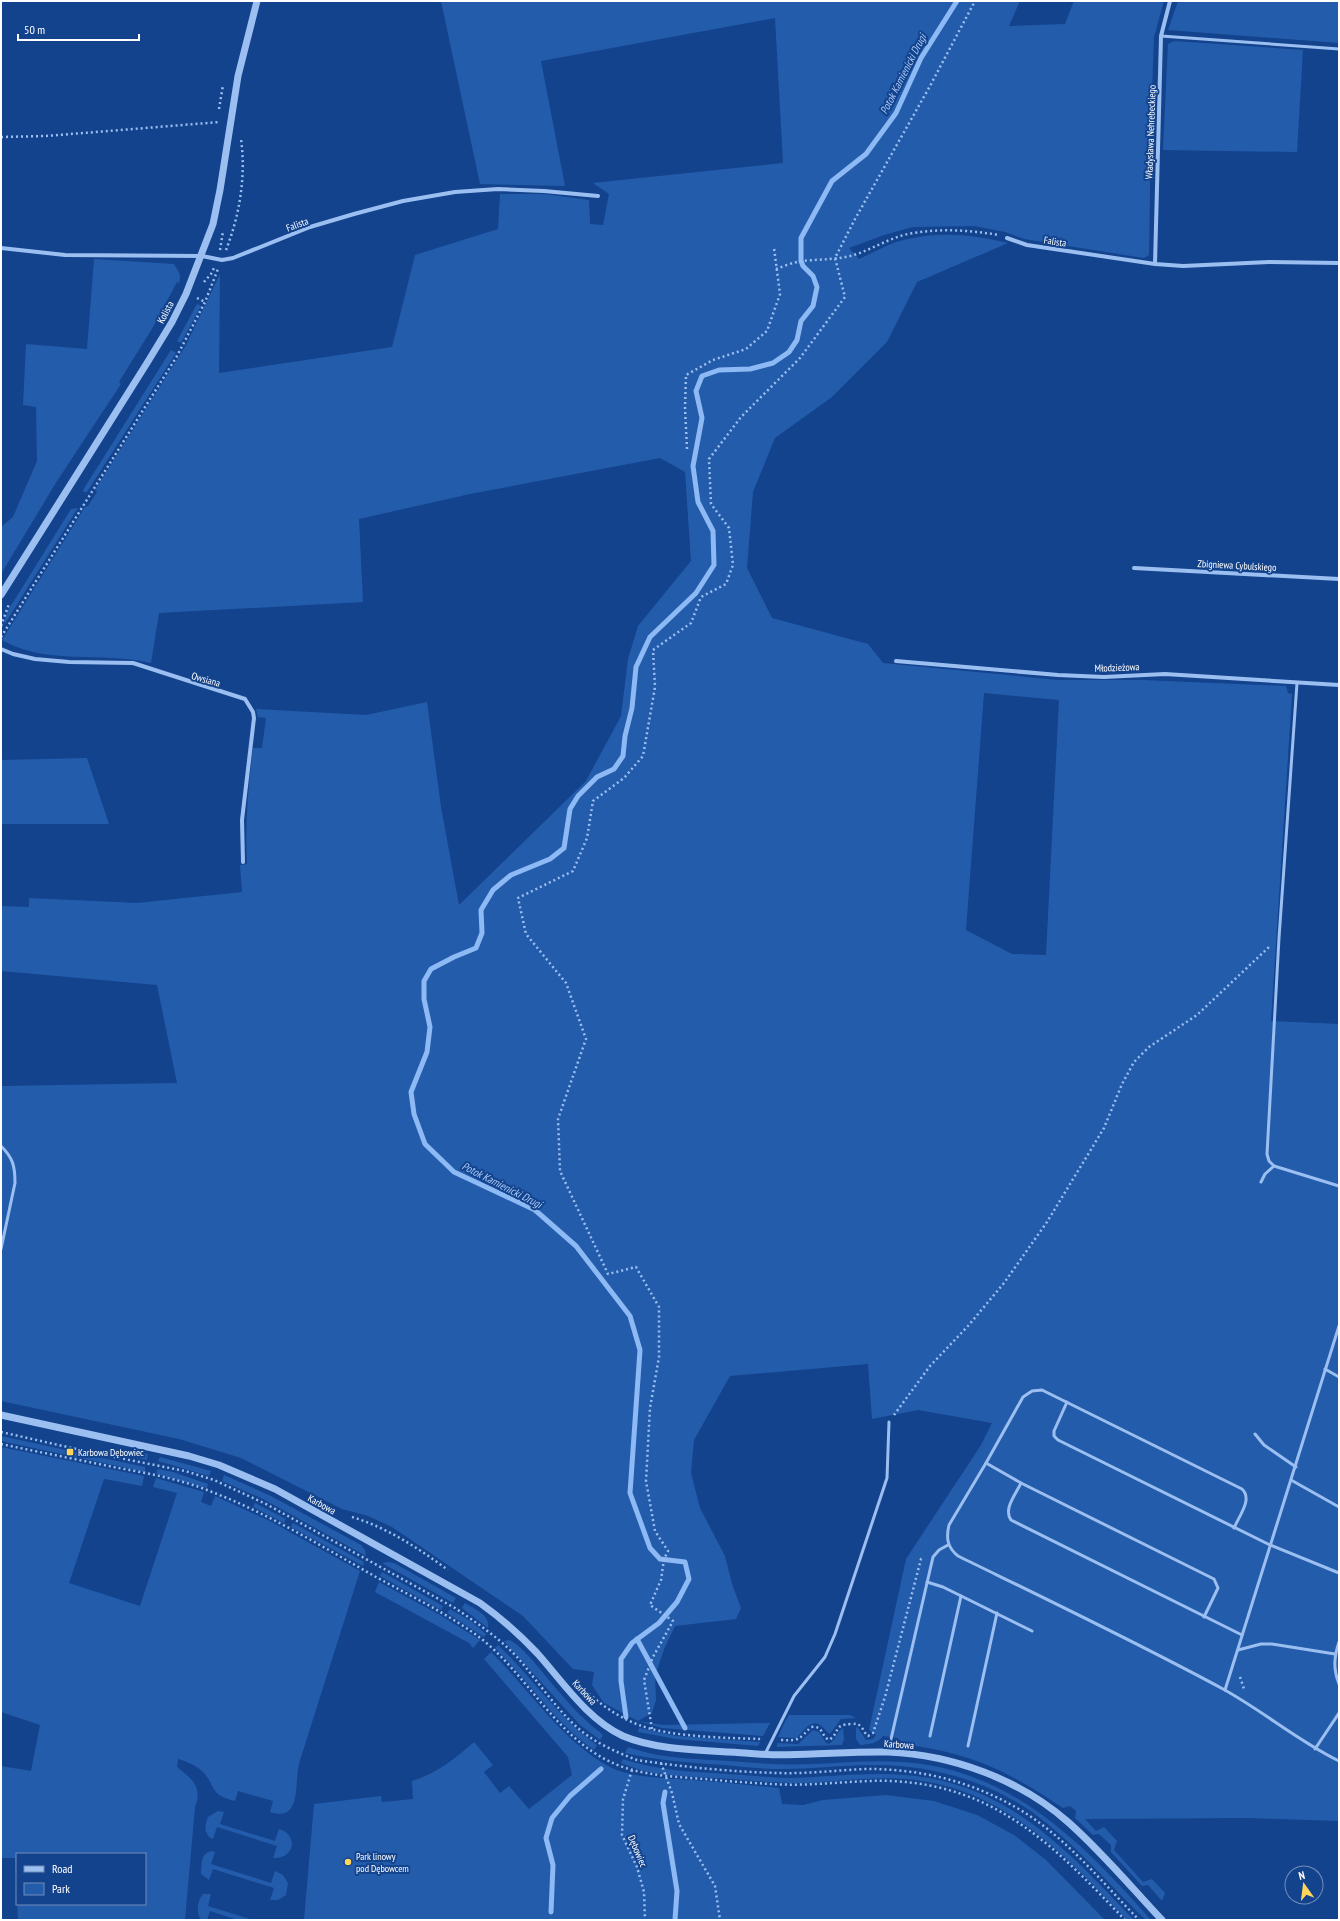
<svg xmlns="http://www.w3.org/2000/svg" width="1340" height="1921" font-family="'PT Sans Narrow',sans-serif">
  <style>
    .green { fill: #245cac; fill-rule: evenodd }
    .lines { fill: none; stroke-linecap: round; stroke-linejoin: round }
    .stream { stroke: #8db9f4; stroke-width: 5 }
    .path { stroke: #9bbff1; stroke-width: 2.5; stroke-dasharray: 2 3; stroke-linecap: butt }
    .service { stroke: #9bbff1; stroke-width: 3 }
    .minor { stroke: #9bbff1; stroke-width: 4 }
    .tertiary { stroke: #9bbff1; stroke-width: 7 }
    .poi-dot { fill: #ffd65b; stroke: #13438d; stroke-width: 1.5 }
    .labels { text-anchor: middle; stroke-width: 4; stroke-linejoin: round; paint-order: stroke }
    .street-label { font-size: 10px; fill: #fff; stroke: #13438d }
    .poi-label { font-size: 10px; fill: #fff; stroke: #13438d; text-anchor: start }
    .water-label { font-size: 11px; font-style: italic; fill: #a7c9f8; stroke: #13438d }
  </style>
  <rect width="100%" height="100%" fill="#13438d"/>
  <g class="green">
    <path d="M441 1H1020L1009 26 1065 24 1074 1H1164L1154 37 1151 121 1149 255 1144 258 1024 239 1005 232 974 226 913 227 884 235 849 248 859 259C875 252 891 242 908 239 941 231 975 235 1008 243L917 282 887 342 832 397 775 438 753 492 747 568 772 618 868 644 883 663 1058 680H1143L1286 686 1288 693 1292 694 1271 1021 1339 1024V1821L1247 1818 1085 1819 1096 1831 1104 1827 1117 1841 1114 1850 1143 1882 1152 1879 1165 1893 1162 1901 1148 1885 1142 1886 1111 1852V1845L1099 1834 1093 1835 1075 1818 1076 1811 1070 1806 1063 1808C1010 1772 973 1754 909 1745L902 1742 897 1738 883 1736C877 1744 869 1744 860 1745L856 1739V1727L858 1728 866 1740 873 1739 876 1735 869 1730 906 1559 981 1445 992 1423 918 1410 872 1419 868 1364 730 1376 694 1440 691 1473 700 1508 725 1556 732 1584 741 1608 736 1619 675 1626 664 1649 655 1677 656 1700 652 1713 638 1721 663 1725 770 1723 763 1736 662 1728 638 1721 604 1703 592 1685 594 1672 573 1669 523 1616 392 1527 368 1516 342 1509 241 1458 179 1439 1 1401V1086L177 1083 157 985 1 971V906L29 907V898L137 903 242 892 240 865 247 864C245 825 248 787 253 748H262L266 718 258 717 256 709 366 715 427 702 441 807 459 905 586 781 621 716 628 659 638 626 691 561 685 472 660 458 470 494 359 519 363 602 159 613 151 663C102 651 47 666 2 640L85 507 88 506 97 492 95 490 186 345 220 274 219 373 392 347 415 255 498 229 500 194H544L589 200 590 224 603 225 609 194 593 183 783 163 775 18 541 61 565 186 480 184ZM984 693 1059 700 1046 955 1012 954 966 930Z"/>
    <path d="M1178 1H1339V43L1168 30Z"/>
    <path d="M1174 41 1303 50 1297 152 1163 150 1168 44Z"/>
    <path d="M94 259 174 264C177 270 182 273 179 283L177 282 153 327 119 382 121 384 57 481 1 574V527L13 517 37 461 36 407 23 405 26 344 87 349Z"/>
    <path d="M197 304 201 306 181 343 177 341Z"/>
    <path d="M171 350 176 353 87 492H84L83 490Z"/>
    <path d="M78 508 4 625 7 612 71 509Z"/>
    <path d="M87 758 109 824H1V760Z"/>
    <path d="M1 1436 145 1467V1472L1 1441Z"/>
    <path d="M1 1447 144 1476 142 1486 104 1479 69 1583 140 1606 177 1493 153 1487 156 1478 204 1492 201 1502 211 1506 215 1496 270 1521 360 1571 302 1754C300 1759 299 1764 298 1769 295 1788 300 1822 270 1812L273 1801 238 1791 235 1801C207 1794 217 1785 201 1770 195 1765 185 1761 178 1759L177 1767C192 1779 203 1787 195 1807L185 1920H18L15 1858H1V1766L31 1771 40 1725 1 1712ZM17 1854H145V1904H17Z"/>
    <path d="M115 1449 128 1450 148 1454 147 1460 100 1451Z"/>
    <path d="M160 1457 211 1471 209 1476 158 1461Z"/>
    <path d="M158 1469 173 1472 208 1484 207 1488 157 1474 156 1472Z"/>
    <path d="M224 1475 271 1496 361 1545 365 1550 366 1556 263 1499 222 1481Z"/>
    <path d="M255 1503 286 1519 284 1523 253 1507Z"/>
    <path d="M293 1523 364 1562 363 1566 291 1527Z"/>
    <path d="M388 1562 394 1563 456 1598 453 1603 382 1563Z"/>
    <path d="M382 1572 443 1606 441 1610 380 1576Z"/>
    <path d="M379 1582 440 1615 480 1640 473 1648 469 1643 375 1592Z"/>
    <path d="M465 1603C474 1609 491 1615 488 1628L462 1608Z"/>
    <path d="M450 1609 472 1622 486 1634 484 1637 447 1613Z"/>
    <path d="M509 1640C524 1646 548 1680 560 1693 573 1709 587 1722 603 1735L600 1740 579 1724 504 1641Z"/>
    <path d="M498 1645C532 1677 558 1718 597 1745L594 1750C555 1723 529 1681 495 1648Z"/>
    <path d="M491 1652C529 1689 560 1739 608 1766 629 1778 667 1778 691 1780 720 1782 750 1785 779 1788L782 1804 803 1805 823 1800 886 1795 934 1801 977 1815 1014 1835 1046 1860 1105 1920H304L314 1804 381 1796 382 1802 413 1799 412 1781C436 1774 456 1758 474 1742L493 1765 484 1772 500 1793 509 1786 529 1809 572 1775 568 1757 484 1659Z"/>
    <path d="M789 1715H850L856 1718 841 1719 830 1734C826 1732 824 1727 820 1725 810 1718 803 1733 796 1738L778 1737C782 1729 784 1722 789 1715Z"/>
    <path d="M639 1728 677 1736 760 1742 758 1746 676 1739 638 1732Z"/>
    <path d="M843 1728 844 1739 842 1745 777 1747V1743L798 1744 813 1730 819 1732 826 1743 829 1744C836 1740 836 1732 843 1728Z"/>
    <path d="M628 1747C664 1760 705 1759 742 1762 766 1764 790 1765 814 1764 843 1763 872 1760 901 1762 1010 1768 1083 1843 1151 1920H1146C1108 1884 1075 1843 1032 1812 986 1780 927 1764 872 1765 842 1765 812 1769 781 1769 762 1769 743 1767 724 1765 694 1763 664 1761 634 1755L625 1753Z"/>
    <path d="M623 1759C660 1772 703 1772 742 1775 758 1776 774 1778 790 1778 829 1777 867 1772 905 1775 1008 1783 1068 1851 1134 1920H1127C1064 1854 1003 1787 906 1779 871 1776 836 1782 800 1783 777 1783 754 1781 731 1779 695 1776 654 1778 621 1763Z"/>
    <path d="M218 1811 224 1812 220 1824 275 1841 279 1829C298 1834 296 1859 273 1858L277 1846 217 1827 213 1839 209 1837C204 1830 205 1825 208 1817Z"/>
    <path d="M212 1851 215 1852 211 1864 271 1883 275 1871 283 1875 288 1883 286 1895 278 1900H270L274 1888 213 1869 209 1880 201 1874C202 1864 200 1853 212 1851Z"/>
    <path d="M203 1894H211L208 1906 253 1920H238L210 1911 207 1920H201C196 1913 197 1901 203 1894Z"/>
  </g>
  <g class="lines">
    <g class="stream">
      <path d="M637 1639 685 1728"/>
      <path d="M626 1717 621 1681V1659L632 1643 659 1623 677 1602 689 1579 685 1562 660 1559 650 1548 630 1493 640 1350 630 1316 576 1246 535 1210 454 1172 425 1144 414 1114 411 1092 427 1052 430 1027 424 999V981L431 969 454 957 476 948 482 933 481 910 493 890 511 875 550 859 564 848 570 809 578 796 597 777 614 769 623 756 625 736 632 708 636 667 650 637 696 593 714 565 713 531 698 502 693 466 702 418 696 391 702 376 719 370 750 369 773 363 789 352 797 340 801 321 813 306 817 287 813 276 803 266 801 261V238L832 181 866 154 896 113 921 58 957 1"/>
      <path d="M665 1792 663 1803 677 1891 675 1920"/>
      <path d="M551 1912 553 1865 546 1838 552 1818 570 1796 601 1769"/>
    </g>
    <g class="path">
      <path d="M219 109 223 85"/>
      <path d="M1 137 46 136 220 122"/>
      <path d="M220 250 223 231"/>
      <path d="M226 250C240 214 246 176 241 139"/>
      <path d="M776 269C784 266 794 262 802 261 821 259 839 260 857 254 874 248 890 238 908 234 939 228 969 230 999 235"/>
      <path d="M204 282 211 274 214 268"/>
      <path d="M197 298 205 302"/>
      <path d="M687 449 685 408 686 375 713 360 746 349 767 331 780 294 774 248"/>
      <path d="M1 626 9 604"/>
      <path d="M1 637 177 356 205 302 218 269"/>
      <path d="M894 1415 930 1366 968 1326 1004 1283 1047 1222 1104 1128 1122 1084 1134 1062 1149 1047 1197 1015 1269 947"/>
      <path d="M1 1432 94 1453 185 1471 214 1480 266 1504 455 1608C477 1623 499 1638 517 1657 539 1682 563 1720 591 1738 605 1747 621 1754 637 1760 684 1767 732 1772 779 1773 808 1774 837 1770 867 1769 921 1769 970 1781 1017 1808 1064 1835 1101 1881 1139 1920"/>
      <path d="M1 1444C38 1452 76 1459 113 1467 146 1473 181 1479 212 1492 269 1514 323 1547 376 1577 409 1595 444 1612 475 1634 528 1672 555 1741 620 1766 653 1778 691 1777 726 1781 756 1783 786 1786 815 1784 841 1783 866 1780 892 1781 998 1786 1056 1848 1125 1920"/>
      <path d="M352 1517C388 1528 418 1548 448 1570"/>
      <path d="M1240 1677 1244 1689"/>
      <path d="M585 1690C601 1705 618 1717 639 1725 670 1737 728 1738 762 1739"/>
      <path d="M652 1729 644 1680 653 1657 673 1621 650 1605 661 1580 664 1559 668 1551 655 1531 646 1481 650 1408 659 1357V1307L636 1267 608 1274 560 1171 558 1119 586 1039 566 983 526 934 518 898 573 871 587 838 593 801 624 778 643 756 655 687 653 650 691 623 701 597 726 584 733 565 729 528 711 504 709 459 741 417 800 358 845 297 835 258 855 219 930 86 975 1"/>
      <path d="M781 1740C800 1741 799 1739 811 1727 823 1725 821 1736 829 1740 841 1732 832 1725 851 1724 855 1724 858 1723 860 1726 864 1729 864 1733 868 1736L873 1733 885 1697 921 1559 924 1558"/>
      <path d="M661 1763 672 1793 679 1824 715 1886 720 1920"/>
      <path d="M632 1770 623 1799 622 1835 637 1867 644 1892 645 1920"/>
    </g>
    <g class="service">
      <path d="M1161 36 1339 49"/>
      <path d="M1297 683 1279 938 1267 1154 1269 1161 1274 1166 1339 1186"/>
      <path d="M1 1146C13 1158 15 1166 15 1183L1 1249"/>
      <path d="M1261 1182 1265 1174 1274 1166"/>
      <path d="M1325 1369 1339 1377"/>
      <path d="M1067 1402 1054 1431V1436L1058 1440 1270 1545 1339 1573"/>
      <path d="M1255 1434 1264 1445 1296 1467"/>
      <path d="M986 1463 1021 1483 1214 1579 1218 1588 1204 1617"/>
      <path d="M1291 1480 1339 1507"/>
      <path d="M1021 1483C1016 1494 1003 1509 1011 1520L1242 1635"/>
      <path d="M1234 1528C1239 1516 1253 1499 1242 1489L1042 1390 1032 1391 1023 1397 986 1463 949 1525C946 1538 947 1547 958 1556 1046 1599 1136 1642 1223 1689 1263 1711 1298 1741 1339 1761"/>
      <path d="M927 1582 943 1587 1032 1631"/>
      <path d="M1339 1642C1334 1657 1333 1669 1339 1684"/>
      <path d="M1238 1650 1261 1644H1272L1335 1654"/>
      <path d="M1225 1690 1339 1326"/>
      <path d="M930 1736 961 1596"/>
      <path d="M968 1746 997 1613"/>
      <path d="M1315 1749 1339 1713"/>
      <path d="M888 1752 933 1557 939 1550 948 1545"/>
      <path d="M765 1754 794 1696 825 1657 835 1634 887 1478 889 1422"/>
    </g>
    <g class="minor">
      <path d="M1007 238 1027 245 1155 264 1183 266 1269 262 1339 263"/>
      <path d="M1 248 65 255 202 256 222 260 233 258 310 227 354 214 403 201 455 192 498 189 544 191 598 196"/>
      <path d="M1155 264 1161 36 1170 1"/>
      <path d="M1134 568 1339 579"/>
      <path d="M1 649 13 654 35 659 69 662 133 663 245 699 253 712 254 718 242 820 243 862"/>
      <path d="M896 661 1058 675 1104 677 1165 674 1339 685"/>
    </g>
    <g class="tertiary">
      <path d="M1 595 147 363 172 322 186 294 213 224 220 190 238 76 257 1"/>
      <path d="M1 1415 189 1456 219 1465 275 1489 480 1603C501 1618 520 1635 537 1653 563 1682 587 1719 623 1736 658 1751 707 1750 745 1753 793 1758 840 1751 888 1752 953 1755 1019 1779 1068 1822 1102 1852 1131 1887 1162 1920"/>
    </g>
  </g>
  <g class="poi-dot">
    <rect x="66" y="1448" width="8" height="8" rx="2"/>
    <circle cx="348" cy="1862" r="4"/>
  </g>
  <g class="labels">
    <g class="street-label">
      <text transform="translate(1150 132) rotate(-88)" y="4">Władysława Nehrebeckiego</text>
      <text transform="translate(297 224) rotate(-20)" y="4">Falista</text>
      <text transform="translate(1055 241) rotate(9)" y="4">Falista</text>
      <text transform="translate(165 312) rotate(-62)" y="4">Kolista</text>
      <text transform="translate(1237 565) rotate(3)" y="4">Zbigniewa Cybulskiego</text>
      <text transform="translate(1117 667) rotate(-2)" y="4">Młodzieżowa</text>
      <text transform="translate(206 679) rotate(16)" y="4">Owsiana</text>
      <text transform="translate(322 1504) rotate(29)" y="4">Karbowa</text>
      <text transform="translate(585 1692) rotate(47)" y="4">Karbowa</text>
      <text transform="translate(899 1744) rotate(4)" y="4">Karbowa</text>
      <text transform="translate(638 1851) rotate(67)" y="4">Dębowiec</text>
    </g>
    <g class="poi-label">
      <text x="78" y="1456">Karbowa Dębowiec</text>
      <text x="356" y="1860">Park linowy<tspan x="356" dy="12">pod Dębowcem</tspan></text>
    </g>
    <g class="water-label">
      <text transform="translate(903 74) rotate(-63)" y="4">Potok Kamienicki Drugi</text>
      <text transform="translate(502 1185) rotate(27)" y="4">Potok Kamienicki Drugi</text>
    </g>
  </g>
  <rect width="1340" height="1921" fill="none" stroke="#ffffff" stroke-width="4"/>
  <rect x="16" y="1853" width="130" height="52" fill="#13438d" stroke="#718ebb"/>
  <rect x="24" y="1866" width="20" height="6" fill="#9bbff1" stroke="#718ebb"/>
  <text x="52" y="1873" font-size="12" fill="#ffffff">Road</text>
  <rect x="24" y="1883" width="20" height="12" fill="#245cac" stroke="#718ebb"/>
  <text x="52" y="1893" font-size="12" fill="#ffffff">Park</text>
  <g transform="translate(1304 1885) rotate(346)"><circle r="19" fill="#13438d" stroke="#718ebb"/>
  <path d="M0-3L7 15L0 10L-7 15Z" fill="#ffd65b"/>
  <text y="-6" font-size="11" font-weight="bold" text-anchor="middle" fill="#ffffff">N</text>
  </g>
  <path d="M18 34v6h121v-6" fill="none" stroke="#ffffff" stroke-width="2"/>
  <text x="24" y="34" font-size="12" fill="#ffffff" stroke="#13438d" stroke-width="3" paint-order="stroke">50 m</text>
</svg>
